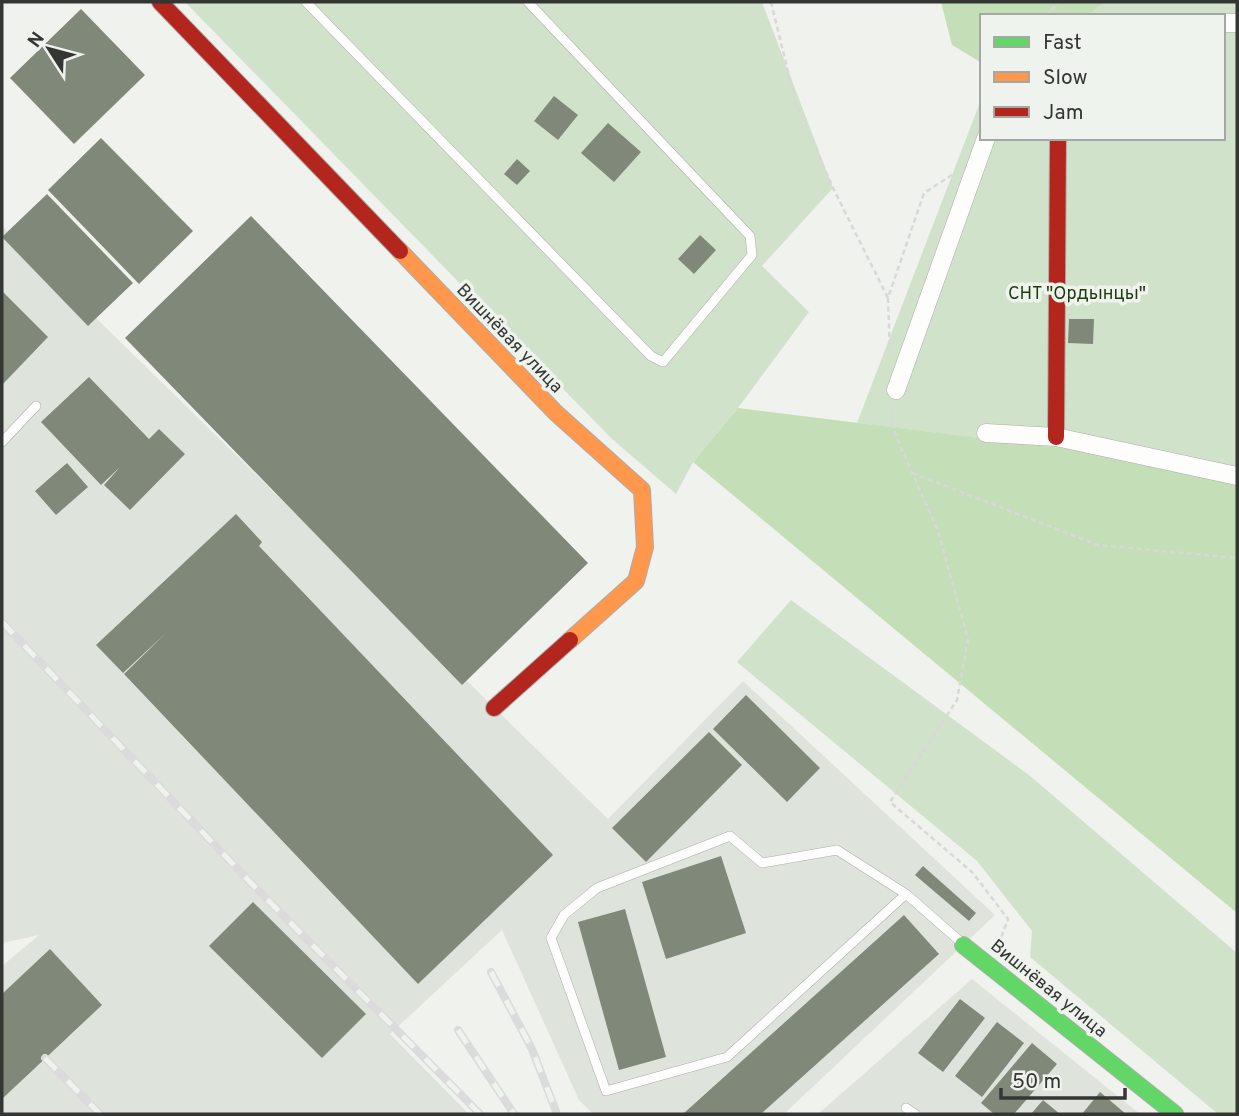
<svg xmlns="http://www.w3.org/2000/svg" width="1239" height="1116" font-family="Overpass,sans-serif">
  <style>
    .built { fill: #dee4db }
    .green { fill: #d1e2ca }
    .forest { fill: #c4deb8 }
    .building { fill: #80887a }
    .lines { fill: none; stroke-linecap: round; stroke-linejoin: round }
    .lane-casing { stroke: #acadab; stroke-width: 10 }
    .street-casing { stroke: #acadab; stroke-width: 19 }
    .fast-casing { stroke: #acadab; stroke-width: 18 }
    .slow-casing { stroke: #acadab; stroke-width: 18 }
    .jam-casing { stroke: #acadab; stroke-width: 18 }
    .path { stroke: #d8d8d8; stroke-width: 2.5; stroke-dasharray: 5 3.5; stroke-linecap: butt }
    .lane { stroke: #fdfdfc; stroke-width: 9 }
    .street { stroke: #fdfdfc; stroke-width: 18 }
    .fast { stroke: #63d668; stroke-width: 16 }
    .slow { stroke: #ff974d; stroke-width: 16 }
    .jam { stroke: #b3261e; stroke-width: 16 }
    .rail-casing { stroke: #dadbda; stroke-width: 8 }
    .rail { stroke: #eff3ed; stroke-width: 5; stroke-dasharray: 16; stroke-linecap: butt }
    .labels { text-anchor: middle; stroke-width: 7; stroke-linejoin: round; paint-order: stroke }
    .park-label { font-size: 18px; fill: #1c3a0c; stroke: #eff3ed }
    .street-label { font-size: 18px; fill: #343634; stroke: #eff3ed }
  </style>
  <rect width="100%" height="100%" fill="#f0f2ee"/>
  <g class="built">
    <path d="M2 226 608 819 743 681 995 915 784 1114H593L579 1100 502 930 390 1034 469 1114H2V966L39 935 2 943Z"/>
    <path d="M972 979 1140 1114H818Z"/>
  </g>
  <g class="green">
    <path d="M185 2H762L833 188 762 266 809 312 738 408 693 462 676 494 611 438Z"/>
    <path d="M1069 2H1237V470L857 423 982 97V138H1223V16H1056Z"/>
    <path d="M791 600 1029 775 1237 953V1114H1218L1030 957 1032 931 977 861 737 662Z"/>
  </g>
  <g class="forest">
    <path d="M941 2H1105L1086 16H982V63L952 45Z"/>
    <path d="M738 408 1237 470V913L693 462Z"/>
  </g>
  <g class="building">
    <path d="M81 9 145 75 74 144 10 78Z"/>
    <path d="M554 96 578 115 558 140 534 121Z"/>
    <path d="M608 123 641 152 614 182 581 153Z"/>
    <path d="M101 138 193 231 139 284 48 190Z"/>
    <path d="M517 159 530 171 517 185 504 174Z"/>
    <path d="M47 194 133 283 88 326 2 237Z"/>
    <path d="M251 216 588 563 462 685 125 338Z"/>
    <path d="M700 235 716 250 694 274 678 259Z"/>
    <path d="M2 291 48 337 2 385Z"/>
    <path d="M1069 319H1094L1093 344 1068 343Z"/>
    <path d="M89 377 149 439 159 429 185 454 130 510 104 485 120 467 101 485 41 422Z"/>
    <path d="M67 463 88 487 56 515 35 491Z"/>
    <path d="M236 514 262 542 259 546 553 855 418 984 124 674 166 633 123 673 96 645Z"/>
    <path d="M746 695 820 768 787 802 713 729Z"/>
    <path d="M709 732 742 765 646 862 612 828Z"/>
    <path d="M721 856 746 933 666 959 642 882Z"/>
    <path d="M923 866 976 913 969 921 915 875Z"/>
    <path d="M253 902 366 1014 322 1058 209 946Z"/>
    <path d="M625 909 666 1057 619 1070 578 922Z"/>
    <path d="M904 915 939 954 761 1114H683Z"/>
    <path d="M50 949 102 1005 2 1099V994Z"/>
    <path d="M960 999 985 1018 943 1072 918 1053Z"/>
    <path d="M997 1022 1024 1043 982 1097 955 1076Z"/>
    <path d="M1032 1043 1057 1064 1014 1114H994L981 1103Z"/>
    <path d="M1100 1092 1126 1114H1082Z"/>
    <path d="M1043 1100 1060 1114H1031Z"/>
  </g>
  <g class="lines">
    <g class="lane-casing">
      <g id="lane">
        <path d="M306 2 651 356 663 362 752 255 750 236 528 2"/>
        <path d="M2 442 36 406"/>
        <path d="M906 894 727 1057 606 1091 551 938 564 915 597 888 730 836 762 863 837 850 906 894 962 943"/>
        <path d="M906 1108 915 1114"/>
      </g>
    </g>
    <g class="street-casing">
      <g id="street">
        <path d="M1223 23H1237"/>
        <path d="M896 390 986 138"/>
        <path d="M986 433 1056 437 1237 476"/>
      </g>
    </g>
    <g class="fast-casing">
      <path id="fast" d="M963 945 1175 1114"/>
    </g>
    <g class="slow-casing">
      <path id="slow" d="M400 251 556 413 642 490 645 547 636 581 570 640"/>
    </g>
    <g class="jam-casing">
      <g id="jam">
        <path d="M160 2 400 251"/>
        <path d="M1056 437 1058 138"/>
        <path d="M494 708 570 640"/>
      </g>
    </g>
    <g class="path">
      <path d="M771 2 796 104 833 188 888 298"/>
      <path d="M1045 16 1060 2"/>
      <path d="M890 354 888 298 924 193 955 173"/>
      <path d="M892 406V427L938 531 968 639 957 700 890 802 972 872 1008 919 998 946"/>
      <path d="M912 473 1098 545 1237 558"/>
    </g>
    <use href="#lane" class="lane"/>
    <use href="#street" class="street"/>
    <use href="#fast" class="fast"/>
    <use href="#slow" class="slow"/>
    <use href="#jam" class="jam"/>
    <g class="rail-casing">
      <g id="rail">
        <path d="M2 622 250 882 480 1114"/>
        <path d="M491 972 532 1049 557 1114"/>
        <path d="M458 1030 514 1114"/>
        <path d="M45 1058 100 1114"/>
      </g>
    </g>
    <use href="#rail" class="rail"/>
  </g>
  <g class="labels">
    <g class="park-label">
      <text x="1077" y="299">СНТ "Ордынцы"</text>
    </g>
    <g class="street-label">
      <text transform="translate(510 338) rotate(46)" y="6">Вишнёвая улица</text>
      <text transform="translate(1049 988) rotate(39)" y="6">Вишнёвая улица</text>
    </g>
  </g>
  <rect width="1239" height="1116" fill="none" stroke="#343634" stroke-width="7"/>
  <rect x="980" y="14" width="245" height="126" fill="#eff3ed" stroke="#a4a7a3" stroke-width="2"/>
  <rect x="994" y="37" width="35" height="10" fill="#63d668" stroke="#a4a7a3" stroke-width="2"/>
  <text x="1043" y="49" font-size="21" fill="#343634">Fast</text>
  <rect x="994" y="72" width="35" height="10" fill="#ff974d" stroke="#a4a7a3" stroke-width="2"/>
  <text x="1043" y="84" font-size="21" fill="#343634">Slow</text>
  <rect x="994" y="107" width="35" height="10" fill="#b3261e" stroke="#a4a7a3" stroke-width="2"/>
  <text x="1043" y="119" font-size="21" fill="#343634">Jam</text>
  <g transform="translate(49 49) rotate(306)" stroke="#eff3ed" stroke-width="5" paint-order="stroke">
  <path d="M0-5L12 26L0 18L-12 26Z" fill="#343634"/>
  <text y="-10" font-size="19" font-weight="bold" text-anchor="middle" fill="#343634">N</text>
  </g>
  <path d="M1001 1088v10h124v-10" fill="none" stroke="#343634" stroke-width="3.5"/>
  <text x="1012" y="1088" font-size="21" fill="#343634" stroke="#eff3ed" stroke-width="5" paint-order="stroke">50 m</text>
</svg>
